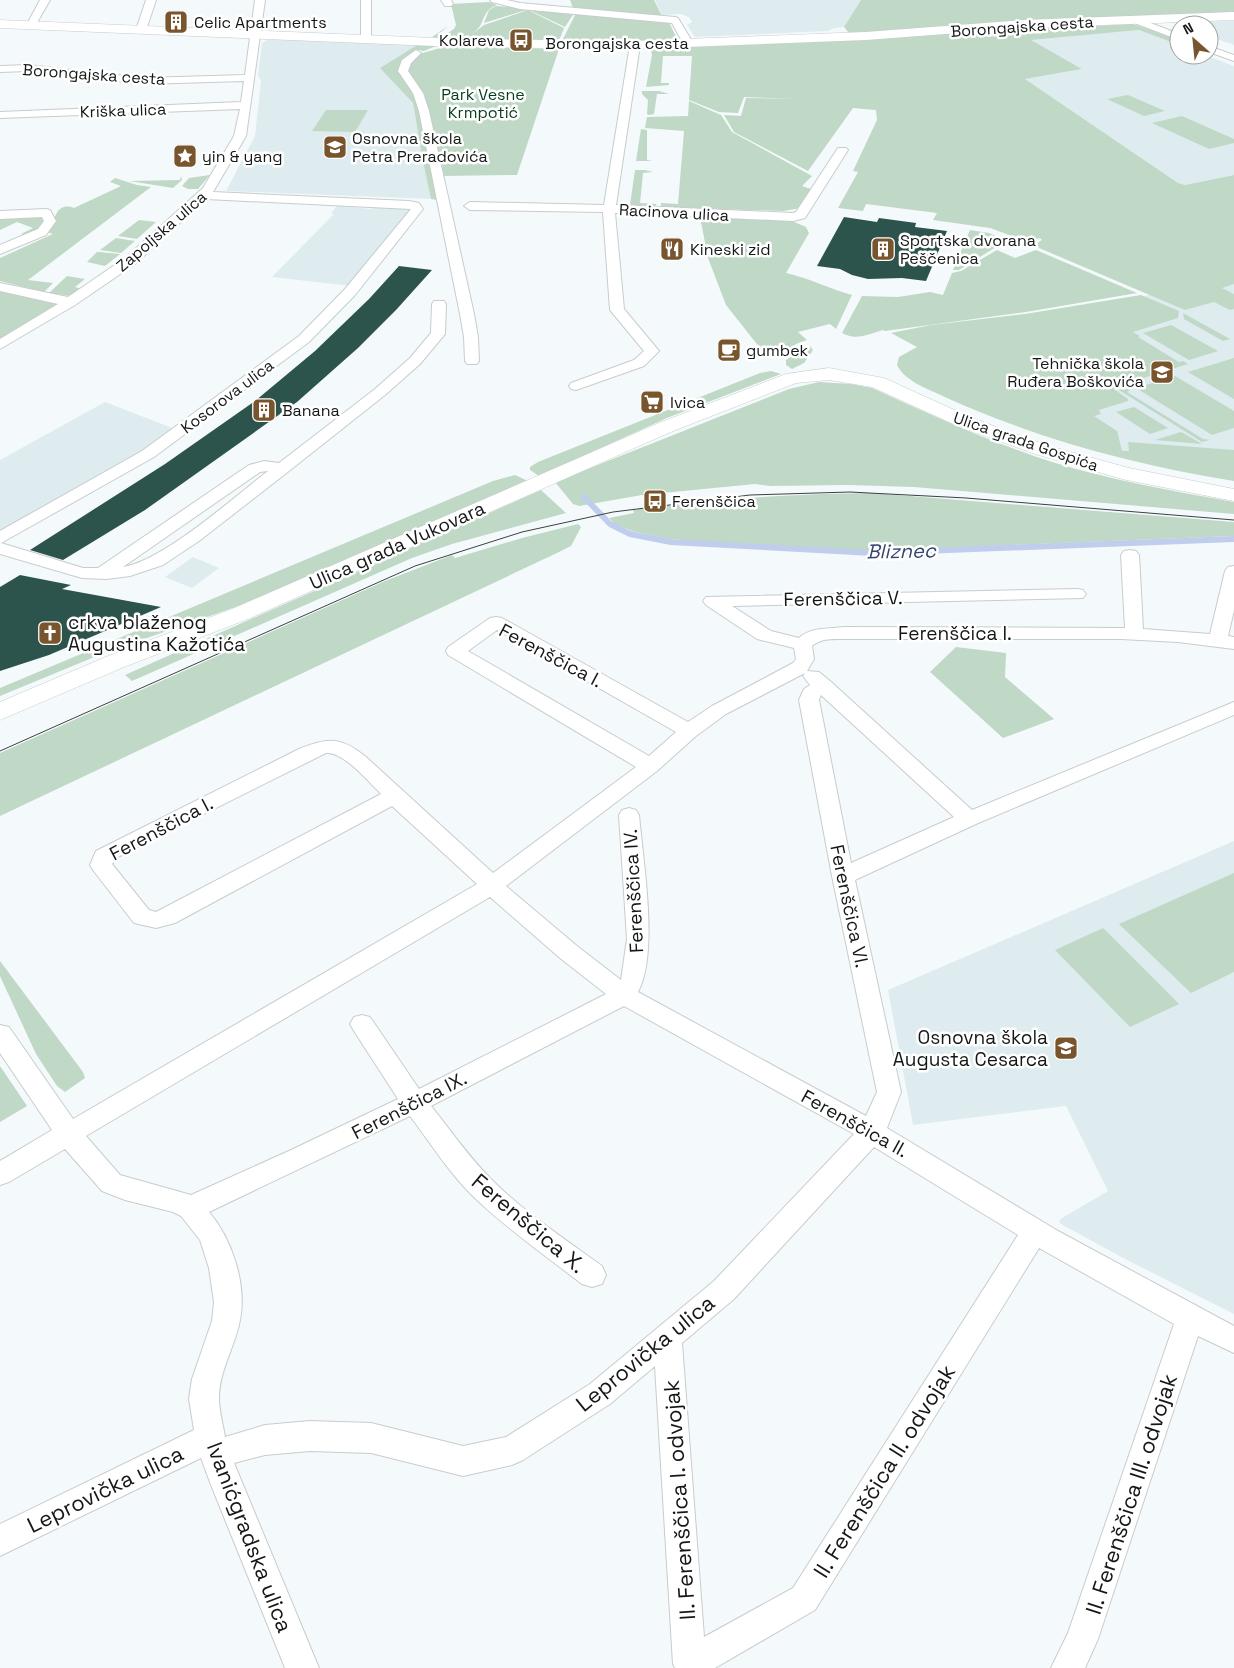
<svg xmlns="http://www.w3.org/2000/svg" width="1234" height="1668" font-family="'Space Grotesk',sans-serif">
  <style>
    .built { fill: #deecef }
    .green { fill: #c0d8c6 }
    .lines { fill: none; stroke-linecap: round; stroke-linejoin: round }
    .stream { stroke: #c1cded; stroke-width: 6 }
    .building { fill: #2c534c }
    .street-casing { stroke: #c7cccd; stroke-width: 2 }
    .secondary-casing { stroke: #c7cccd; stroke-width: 1 }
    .street { fill: #fff; fill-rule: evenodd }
    .secondary { fill: #fff; fill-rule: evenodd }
    .tram { stroke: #3d4040; stroke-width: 1 }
    .labels { text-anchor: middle; stroke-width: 5; stroke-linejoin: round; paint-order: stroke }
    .far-poi-label { font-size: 16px; fill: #151717; stroke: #fff; text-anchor: start }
    .far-street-label { font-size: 16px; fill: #151717; stroke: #fff }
    .far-park-label { font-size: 16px; fill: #063c1e; stroke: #fff }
    .street-label { font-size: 19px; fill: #151717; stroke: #fff }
    .poi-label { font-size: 19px; fill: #151717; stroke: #fff; text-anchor: start }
    .water-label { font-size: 20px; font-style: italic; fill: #364671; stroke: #fff }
    .near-street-label { font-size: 22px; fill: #151717; stroke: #fff }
  </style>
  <rect width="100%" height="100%" fill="#f4fafb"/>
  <g class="built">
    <path d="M655 0H861L844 27 834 28 828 31 695 37 687 25 692 22 689 17 681 14 662 15Z"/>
    <path d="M1234 21V45L1209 36V25H1181L1185 22Z"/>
    <path d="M1139 30 1179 45V55H1205L1234 66V175L1185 185 1178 183 1025 79 1082 69 1030 40Z"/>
    <path d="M276 39 417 45 380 68 413 103 423 162 431 199 226 191 255 136 261 81 258 75 262 43 267 40Z"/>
    <path d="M337 206 372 209 373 207 409 209 410 212 351 286 272 277 334 214 331 213Z"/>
    <path d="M1234 257V480L1055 439 1125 305Z"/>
    <path d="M105 402 175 429 101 479 0 534V460Z"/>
    <path d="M193 557 219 568 192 588 165 577Z"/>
    <path d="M1234 841V1314L1123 1258 1061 1224 1059 1221 1062 1218 1108 1191 1066 1106 913 1125 888 990Z"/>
  </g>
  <g class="green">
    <path d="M570 0H654L663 18 579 10 573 8Z"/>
    <path d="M861 0H1234V12L849 33 844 27Z"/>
    <path d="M489 2 497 5C487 9 486 13 482 22 475 40 448 40 432 37L448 26 438 35 443 36 454 29 456 25 451 4Z"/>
    <path d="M496 6 524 8 526 10 484 23 489 10Z"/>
    <path d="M527 9 574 13 565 27Z"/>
    <path d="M528 10 564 28 559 41 460 39 476 31 484 25Z"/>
    <path d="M576 13 669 22 676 37 668 40 562 41Z"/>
    <path d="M1133 24 1179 40V45L1139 30 1031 40 1082 69 1025 79 1178 183 1185 185 1234 175V284L1222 288 1234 294V309L1230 310 1214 302 1185 310 1039 248 1037 243 1042 240 1040 238 1028 242 990 228 933 220 937 213 866 204 863 211 838 208 858 172 853 171 877 120 876 110 853 108 808 171 734 132 724 115 741 116 746 98 799 99 744 97 738 113 719 112 689 100 692 56H663L661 83H669V85L646 87 652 55 650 47C812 43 972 31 1133 24Z"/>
    <path d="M417 45 436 46 424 51 418 50 404 59 420 113 437 200 431 199 423 162 413 103 380 68Z"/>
    <path d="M447 46 559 49 517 175 442 176 408 72 409 63 419 54Z"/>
    <path d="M642 91H659L669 94H657L654 114 649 115 647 114 648 100 642 94Z"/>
    <path d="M1128 95 1165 111 1144 116 1107 99Z"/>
    <path d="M689 101 721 115 732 132 812 176 802 186 811 189 801 208 783 211 661 207V203L678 204 684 131 645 128 647 117 688 116Z"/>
    <path d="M326 110H368L355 132 312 131Z"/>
    <path d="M1182 116 1234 139V143L1209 149 1152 123Z"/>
    <path d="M641 129 647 130V160L653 161H636Z"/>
    <path d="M635 170H645L653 172 643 173 640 203 656 204 657 207 630 205Z"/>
    <path d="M210 175 198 189H188L182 186 189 178Z"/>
    <path d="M181 176 182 180 173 188 129 181 180 180Z"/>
    <path d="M115 178 137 185 151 187 28 280 53 283 44 292 0 281V258L53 234 47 232C56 221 55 201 74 208L121 186 110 182Z"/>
    <path d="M36 216 45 220 43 226 26 235 21 234 33 228 17 222 0 230V217Z"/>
    <path d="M700 217 792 221 806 227 809 233 786 273C809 278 830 289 852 295L836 329 830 324 798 332 807 340 796 344 776 358 767 354 756 343 726 305 708 258Z"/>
    <path d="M139 220 156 222 137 239 118 236Z"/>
    <path d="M970 230 989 233 1009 242 1010 244 996 247 959 270H953Z"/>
    <path d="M116 238 135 241 121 253 100 250Z"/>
    <path d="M997 250 1015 258 1036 250 1137 293 1026 312 885 331 883 330C869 334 856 341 842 333L862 296 898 297 930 292 943 295 952 273 961 271Z"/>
    <path d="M97 252H99L120 254 105 266 87 262Z"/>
    <path d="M67 276 85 279 75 287 82 289 70 296 49 293Z"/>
    <path d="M0 289 55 303 56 306 0 340Z"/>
    <path d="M1141 295 1179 311 1178 318 1133 332 1140 336 1138 337 1179 362 1183 361 1188 364 1115 387 1114 389 1128 399V401L1099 410 1101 414 1094 416 1117 431 1122 451H1129L1128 442 1234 450V481C1135 465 1038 439 947 398 931 390 905 382 897 365L899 357 917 347 891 333 931 325 1025 314Z"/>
    <path d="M1183 313 1230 339 1223 341 1184 319Z"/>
    <path d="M1171 325 1218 351 1189 360 1143 333Z"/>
    <path d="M807 346H810L813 350 804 363 792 369 786 365V360Z"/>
    <path d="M1234 358V399L1188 372Z"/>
    <path d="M771 371 781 374 667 418 539 476 530 470V467L538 462 760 373Z"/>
    <path d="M1175 376 1234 411V428L1212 435 1136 388Z"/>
    <path d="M819 382 851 384 872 388C931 415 990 442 1052 462 1111 480 1173 491 1234 502V514L914 487 847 485 771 486 755 484 642 495 579 506 573 504 555 482 789 389Z"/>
    <path d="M1126 388 1130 390 1127 392 1203 439 1210 440 1202 442 1119 390Z"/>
    <path d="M1134 407 1168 428 1150 434 1116 412Z"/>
    <path d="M1181 432 1202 444 1155 440Z"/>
    <path d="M515 475 528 481 247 603 104 653 0 696V688L493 481Z"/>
    <path d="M541 490 566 513 452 544 412 558 132 681 125 675Z"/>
    <path d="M872 493 1234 522V536L859 551 669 539 632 531 615 524 609 518 634 513 633 510C712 499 791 494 872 493Z"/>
    <path d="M578 524 581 527 571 546 559 552 0 816V753L385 581 452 555 455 558 522 538Z"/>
    <path d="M956 647 1006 653 1005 677 1054 719 1003 738 930 672Z"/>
    <path d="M1234 873V972L1191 993 1119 924Z"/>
    <path d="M1103 928 1179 1004 1130 1027 1055 950Z"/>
    <path d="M0 961 83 1072 85 1078 65 1092 57 1086 36 1054 0 976Z"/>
    <path d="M0 1066 27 1106 0 1122Z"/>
  </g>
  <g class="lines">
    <path class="stream" d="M584 497 610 524 630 534 671 542 872 553 1234 539"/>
  </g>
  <g class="building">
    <path d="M844 217 877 222 879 218 916 223 915 227 947 231 926 281 902 278 868 279 852 275 840 269 817 266Z"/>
    <path d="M399 266 432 270 396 310 358 348 297 402 145 510 63 560 30 550 165 464 255 401 315 351 369 299Z"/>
    <path d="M20 575 71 585 62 589 161 607 49 655 0 671V587Z"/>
  </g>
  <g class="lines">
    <g class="street-casing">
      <g id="street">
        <path d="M40 0H50L34 28H28L26 26Z"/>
        <path d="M146 0H156L146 30 141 33 136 30Z"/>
        <path d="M255 0H265L246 136 213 192 409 201 419 203 423 209 355 295 309 342 154 457 1 543 83 568H98L249 465 264 461 279 463 375 389 410 358 431 333 432 304 434 301H444L446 304 445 334 420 364 385 395 289 471 199 541 163 565 130 576 107 579 82 578 0 554V531L142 451 299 336 345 289 411 209 206 199 135 264 75 305 0 349V339L58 304 0 291V283L68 297 125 258 203 188 234 136 240 109 0 118V112L241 102 244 81 143 84 28 71 0 72V66L28 65 143 78 245 75ZM268 471C234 497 163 561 123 567L260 472Z"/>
        <path d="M361 0H371V39L366 42 361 39Z"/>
        <path d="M441 0H451L453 4 451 6H445Z"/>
        <path d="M490 0H507L520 3 675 17 678 18 693 43 688 46 684 45 672 23 520 9 492 2Z"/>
        <path d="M1135 17 1179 34V40L1132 22V18Z"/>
        <path d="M635 42 640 45 616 205 793 213 796 212 838 148H846L848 150 805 218 793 221 615 213 624 309 659 351 644 366 576 390 571 389 569 386 571 383 634 360 644 351 610 310 603 212 470 210 464 206 470 202 604 205 630 45Z"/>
        <path d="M1209 46 1234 55V61L1209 52Z"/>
        <path d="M416 50 421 53 411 63 408 71 423 93 429 111 474 314 478 337 479 361 477 364H467L465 361 464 337 460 314 419 111 413 93 398 71 402 60Z"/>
        <path d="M46 209 50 210 56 221 46 235 0 254V245L38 229 44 221 42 217 0 219V211Z"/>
        <path d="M1130 550 1136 551 1139 555 1143 629 1210 634 1225 571 1228 567 1234 566V610L1228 636 1234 637V649L1178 642 1121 639H844C833 639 821 638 812 646L814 659 807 671 819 672 830 681 972 810 1234 702V715L976 824 855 880 901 1092 887 1128 1058 1231 1234 1326V1353L1198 1336 1098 1639 1085 1668H1051L1068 1633 1174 1324 1039 1248 815 1610 715 1668H675L673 1664 655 1366 610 1404 523 1460 512 1465 463 1476 371 1453 310 1451 265 1455 234 1463 319 1668H285L211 1485 201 1458 0 1556V1524L194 1430 189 1399 192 1379 212 1321 214 1302 209 1268 200 1240 181 1216 173 1212 125 1200 102 1191 65 1149 9 1182 0 1185V1161L52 1130 0 1053V1025L9 1027 73 1119 477 884 392 806 175 923 156 928 134 923 93 870 90 865 96 851 299 749C329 737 341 737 366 757L493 873 636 767 448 655 446 651 448 647 490 618 496 617 502 618 688 722 712 706 793 663 796 659 794 648 757 639 706 605 703 601 706 597 1077 589 1083 590 1086 594 1083 598 732 606 771 631 799 638C810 627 829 629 844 627L1125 628 1121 555 1124 551ZM497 630 676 732 649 756 468 651ZM805 673 803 676 810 685 804 689 799 700 832 876 877 1092 866 1116 638 992C659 953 643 861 639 815L636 810 629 808 622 810 619 815 627 939 621 980 577 946 506 886 657 771 696 736 726 714ZM821 695 954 817 851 863 819 700ZM326 753C343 751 369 782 381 794L156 912 149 910 112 864 118 857ZM490 897 560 958 606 994 419 1089 370 1017 362 1015 354 1017 350 1024 354 1031 398 1099 291 1150 191 1195 120 1175 86 1136ZM624 1006 854 1134 714 1281 590 1384 506 1437 463 1446 371 1423 310 1421 265 1425 225 1437C223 1424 219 1411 219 1398 219 1371 235 1347 240 1320 247 1284 232 1239 209 1212L410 1116C432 1145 451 1176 477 1200 510 1231 547 1257 582 1284L592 1287 602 1284 606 1275 602 1266C566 1240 527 1214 495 1183 471 1160 452 1132 431 1106ZM874 1147 1018 1235 793 1588 704 1637 682 1343 734 1299Z"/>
      </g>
    </g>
    <g class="secondary-casing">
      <g id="secondary">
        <path d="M1234 12V20L1024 28 866 40 635 49 459 47 0 28V20L459 39 635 41 866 32 1024 20Z"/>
        <path d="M829 368 884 378 972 418 1049 446 1129 468 1234 489V501L1126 480 1035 454 958 426 872 387 829 380 796 383 673 431 248 619 124 667 0 720V702L106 657 232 609 659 423 786 374Z"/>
      </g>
    </g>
    <use href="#street" class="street"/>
    <use href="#secondary" class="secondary"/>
    <path class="tram" d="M0 751 415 566 522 532 613 512 750 495 850 492 966 498 1234 520"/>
  </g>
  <defs>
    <g id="building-square" transform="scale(1.25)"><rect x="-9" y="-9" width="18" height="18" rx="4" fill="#79552e" stroke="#fff"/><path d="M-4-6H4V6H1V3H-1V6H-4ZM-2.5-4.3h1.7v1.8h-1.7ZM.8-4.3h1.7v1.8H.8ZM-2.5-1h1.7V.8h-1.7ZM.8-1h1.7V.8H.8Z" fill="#fff"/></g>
    <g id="bus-square" transform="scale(1.25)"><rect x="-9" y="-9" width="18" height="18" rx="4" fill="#79552e" stroke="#fff"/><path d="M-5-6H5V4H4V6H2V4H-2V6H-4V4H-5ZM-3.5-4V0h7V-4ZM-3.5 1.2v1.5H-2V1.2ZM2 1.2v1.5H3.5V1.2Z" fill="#fff"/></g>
    <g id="school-square" transform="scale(1.25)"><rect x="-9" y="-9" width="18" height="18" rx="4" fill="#79552e" stroke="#fff"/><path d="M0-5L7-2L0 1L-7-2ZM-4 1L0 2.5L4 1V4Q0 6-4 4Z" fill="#fff"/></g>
    <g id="sight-square" transform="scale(1.25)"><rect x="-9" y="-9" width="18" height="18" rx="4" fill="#79552e" stroke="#fff"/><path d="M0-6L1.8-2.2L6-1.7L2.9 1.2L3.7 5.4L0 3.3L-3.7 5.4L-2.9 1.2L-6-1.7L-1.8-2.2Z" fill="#fff"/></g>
    <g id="restaurant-square" transform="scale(1.25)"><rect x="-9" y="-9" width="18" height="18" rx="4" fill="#79552e" stroke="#fff"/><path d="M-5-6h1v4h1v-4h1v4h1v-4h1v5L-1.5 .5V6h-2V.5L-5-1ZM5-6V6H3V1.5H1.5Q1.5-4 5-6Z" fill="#fff"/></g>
    <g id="cafe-square" transform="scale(1.25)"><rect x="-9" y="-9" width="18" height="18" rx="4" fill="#79552e" stroke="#fff"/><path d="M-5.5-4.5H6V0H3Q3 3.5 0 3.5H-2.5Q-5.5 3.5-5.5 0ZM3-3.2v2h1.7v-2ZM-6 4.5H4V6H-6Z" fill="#fff"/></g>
    <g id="supermarket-square" transform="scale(1.25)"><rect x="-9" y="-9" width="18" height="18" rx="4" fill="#79552e" stroke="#fff"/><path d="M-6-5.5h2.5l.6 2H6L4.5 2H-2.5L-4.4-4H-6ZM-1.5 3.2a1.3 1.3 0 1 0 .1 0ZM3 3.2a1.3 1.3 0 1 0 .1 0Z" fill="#fff"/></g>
    <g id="church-square" transform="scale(1.25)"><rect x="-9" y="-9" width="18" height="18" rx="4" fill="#79552e" stroke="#fff"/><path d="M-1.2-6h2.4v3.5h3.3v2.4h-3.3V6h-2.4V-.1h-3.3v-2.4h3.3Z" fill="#fff"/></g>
  </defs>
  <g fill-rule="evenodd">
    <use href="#building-square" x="176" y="22"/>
    <use href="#bus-square" x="521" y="40"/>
    <use href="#school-square" x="335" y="147"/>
    <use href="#sight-square" x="185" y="156"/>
    <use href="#restaurant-square" x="672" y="249"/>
    <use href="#building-square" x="883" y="249"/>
    <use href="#cafe-square" x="729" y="350"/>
    <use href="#school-square" x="1162" y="372"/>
    <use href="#supermarket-square" x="652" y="402"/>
    <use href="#building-square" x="264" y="410"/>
    <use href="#bus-square" x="655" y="501"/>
    <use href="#church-square" x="50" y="633"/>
    <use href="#school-square" x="1066" y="1048"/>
  </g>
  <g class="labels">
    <g class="far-poi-label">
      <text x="194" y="28">Celic Apartments</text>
      <text x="504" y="46" text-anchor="end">Kolareva</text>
      <text x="352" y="144">Osnovna škola<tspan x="352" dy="18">Petra Preradovića</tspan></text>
      <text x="202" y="162">yin &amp; yang</text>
      <text x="900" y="246">Sportska dvorana<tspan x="900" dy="18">Peščenica</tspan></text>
      <text x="690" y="255">Kineski zid</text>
      <text x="746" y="356">gumbek</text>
      <text x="1144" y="369" text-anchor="end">Tehnička škola<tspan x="1144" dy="18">Ruđera Boškovića</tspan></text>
      <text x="670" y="408">Ivica</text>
      <text x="282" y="416">Banana</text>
      <text x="672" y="507">Ferenščica</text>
    </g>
    <g class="far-street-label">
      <text transform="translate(1022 26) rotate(-4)" y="6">Borongajska cesta</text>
      <text x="617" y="49">Borongajska cesta</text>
      <text transform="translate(94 74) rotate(4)" y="6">Borongajska cesta</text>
      <text transform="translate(123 110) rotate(-2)" y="6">Kriška ulica</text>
      <text transform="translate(674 212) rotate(3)" y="6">Racinova ulica</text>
      <text transform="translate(161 231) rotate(-41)" y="6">Zapoljska ulica</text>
      <text transform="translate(227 396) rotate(-37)" y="6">Kosorova ulica</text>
      <text transform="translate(1026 441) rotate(19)" y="6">Ulica grada Gospića</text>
    </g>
    <g class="far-park-label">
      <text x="483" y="100">Park Vesne<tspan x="483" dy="18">Krmpotić</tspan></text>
    </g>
    <g class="street-label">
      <text transform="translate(397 545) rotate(-24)" y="7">Ulica grada Vukovara</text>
      <text transform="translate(843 598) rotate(-1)" y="7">Ferenščica V.</text>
      <text x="955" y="640">Ferenščica I.</text>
      <text transform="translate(551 655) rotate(28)" y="7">Ferenščica I.</text>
      <text transform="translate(161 828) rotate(-28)" y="7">Ferenščica I.</text>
      <text transform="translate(633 891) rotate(-93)" y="7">Ferenščica IV.</text>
      <text transform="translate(850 906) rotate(78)" y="7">Ferenščica VI.</text>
      <text transform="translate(409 1105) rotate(-27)" y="7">Ferenščica IX.</text>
      <text transform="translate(855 1123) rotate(29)" y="7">Ferenščica II.</text>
    </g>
    <g class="poi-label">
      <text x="68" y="629">crkva blaženog<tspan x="68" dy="22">Augustina Kažotića</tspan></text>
      <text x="1048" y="1044" text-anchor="end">Osnovna škola<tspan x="1048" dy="22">Augusta Cesarca</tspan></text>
    </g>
    <g class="water-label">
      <text transform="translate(901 551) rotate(-1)" y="7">Bliznec</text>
    </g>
    <g class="near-street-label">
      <text transform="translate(529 1223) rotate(40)" y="8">Ferenščica X.</text>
      <text transform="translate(645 1353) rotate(-39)" y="8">Leprovička ulica</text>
      <text transform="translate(884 1471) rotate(-58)" y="8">II. Ferenščica II. odvojak</text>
      <text transform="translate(105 1489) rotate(-26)" y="8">Leprovička ulica</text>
      <text transform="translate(1131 1494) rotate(-72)" y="8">II. Ferenščica III. odvojak</text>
      <text transform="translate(679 1500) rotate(-94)" y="8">II. Ferenščica I. odvojak</text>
      <text transform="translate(250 1537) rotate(69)" y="8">Ivanićgradska ulica</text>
    </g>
  </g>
  <g transform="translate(1194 40) rotate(333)"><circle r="24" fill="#ffffff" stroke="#a1a2a2"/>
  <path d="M0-4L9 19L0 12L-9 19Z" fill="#79552e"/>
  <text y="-8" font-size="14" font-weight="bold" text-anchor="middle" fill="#151717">N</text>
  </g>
</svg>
